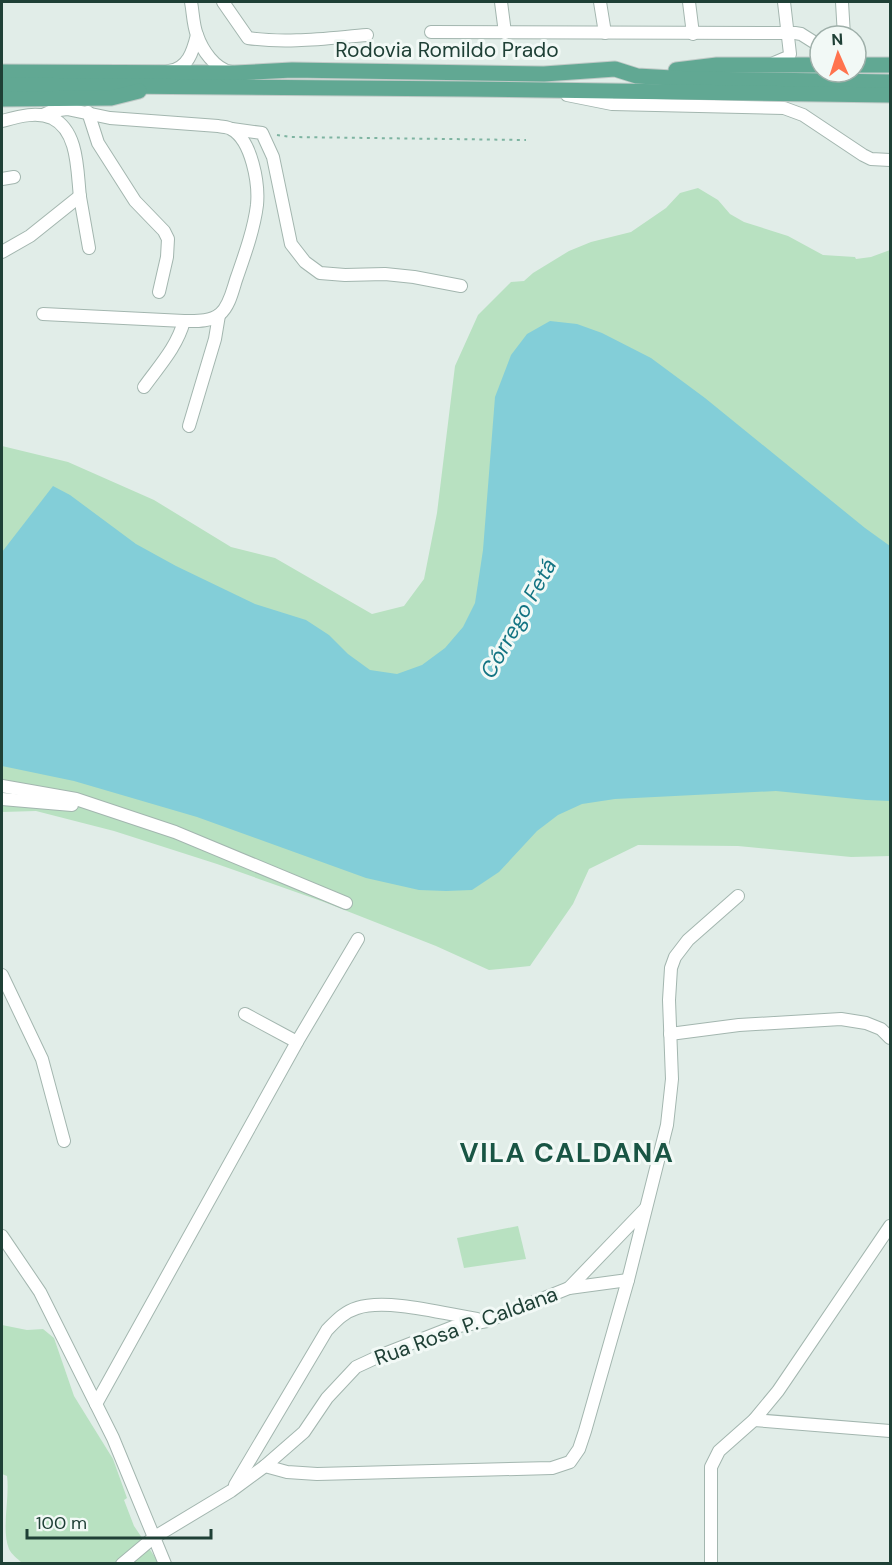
<svg xmlns="http://www.w3.org/2000/svg" width="892" height="1565" font-family="'DM Sans',sans-serif">
  <style>
    .green { fill: #b8e1c1 }
    .water { fill: #83ced8 }
    .lines { fill: none; stroke-linecap: round; stroke-linejoin: round }
    .minor-casing { stroke: #a3b6af; stroke-width: 14 }
    .major-casing { stroke: #c0cac7; stroke-width: 17 }
    .path { stroke: #7eb4a1; stroke-width: 2; stroke-dasharray: 3 4.5; stroke-linecap: butt }
    .minor { stroke: #fff; stroke-width: 12 }
    .major { stroke: #61a893; stroke-width: 15 }
    .labels { text-anchor: middle; stroke-width: 6; stroke-linejoin: round; paint-order: stroke }
    .street-label { font-size: 21px; fill: #1f4036; stroke: #f2f9f6 }
    .water-label { font-size: 22px; font-style: italic; fill: #137483; stroke: #f2f9f6 }
    .district-label { font-size: 27px; font-weight: bold; letter-spacing: 1.5px; fill: #195544; stroke: #f2f9f6 }
  </style>
  <rect width="100%" height="100%" fill="#e1ede8"/>
  <g class="green">
    <path d="M698 188 718 200 730 214 744 222 788 236 823 255 855 257 856 259 871 257 890 250V856L851 857 738 846 638 845 589 869 573 904 530 966 489 970 436 946 324 902 217 864 114 831 36 811 2 812V446L68 462 154 500 231 547 275 558 372 614 404 606 424 579 437 513 455 366 478 315 511 282 524 281 533 273 569 251 591 242 631 232 666 208 680 193Z"/>
    <path d="M518 1226 526 1259 464 1268 457 1238Z"/>
    <path d="M2 1325 27 1330 43 1329 54 1338 74 1396 113 1459 127 1498 124 1500 134 1526 159 1563H22C18 1559 11 1554 9 1549 1 1529 10 1498 7 1476L2 1474Z"/>
  </g>
  <path class="water" d="M550 321 577 324 602 333 651 358 705 398 865 528 890 546V801L866 800 776 791 615 799 582 804 558 815 537 831 499 872 472 890 446 891 419 890 366 878 197 817 74 781 2 766V552L53 486 70 495 136 544 176 566 255 604 306 620 329 635 348 654 370 670 397 674 422 665 445 648 463 627 475 603 483 550 495 397 511 355 527 334Z"/>
  <g class="lines">
    <g class="minor-casing">
      <g id="minor">
        <path d="M191 2C193 12 193 25 197 35 202 50 215 69 231 72"/>
        <path d="M223 2 248 38C287 44 329 38 367 35"/>
        <path d="M501 2 505 33"/>
        <path d="M600 2 605 33"/>
        <path d="M689 2 693 34"/>
        <path d="M842 2 844 36"/>
        <path d="M431 32 795 33 801 34 820 46"/>
        <path d="M774 63 788 57 790 54 784 2"/>
        <path d="M169 71C188 69 193 51 197 35"/>
        <path d="M567 95 612 104 784 108 803 115 863 155 871 159 890 160"/>
        <path d="M88 112 98 143 135 201 164 231 168 239 167 257 159 292"/>
        <path d="M2 121C17 117 36 111 52 118 79 131 77 172 80 197 83 214 86 231 89 248"/>
        <path d="M232 129 262 133 273 157 291 244 305 262 320 273 345 275 385 274 414 277 461 286"/>
        <path d="M2 179 14 177"/>
        <path d="M2 252 30 236 80 196"/>
        <path d="M43 314 184 321C196 321 210 322 220 314 230 306 233 288 237 277 245 254 254 229 257 205 259 184 252 140 231 129 228 127 222 127 218 126L110 118 67 109 52 111 43 115"/>
        <path d="M144 387C159 366 177 347 184 321"/>
        <path d="M189 426 215 339 219 315"/>
        <path d="M2 786 76 799 175 832 346 903"/>
        <path d="M2 799 72 805"/>
        <path d="M2 975 42 1059 64 1141"/>
        <path d="M245 1014 297 1042"/>
        <path d="M670 1034 739 1025 841 1019 866 1023 881 1029 890 1038"/>
        <path d="M2 1236 40 1292 113 1438 165 1564"/>
        <path d="M569 1288 645 1209"/>
        <path d="M96 1404 297 1042 358 939"/>
        <path d="M754 1420 890 1431"/>
        <path d="M265 1466 287 1472 317 1474 552 1468 570 1462 579 1449 585 1431 628 1280 667 1125 672 1079 669 1000 671 968 675 957 688 940 738 896"/>
        <path d="M235 1485 327 1330C336 1321 344 1312 357 1308 387 1298 445 1314 477 1319"/>
        <path d="M122 1564 153 1538 231 1491 265 1466 304 1432 327 1398 356 1367 384 1354 453 1327 487 1321 569 1288 628 1280"/>
        <path d="M711 1564V1467L719 1451 754 1420 778 1391 890 1226"/>
      </g>
    </g>
    <g class="major-casing">
      <g id="major">
        <path d="M856 65H890"/>
        <path d="M676 70 717 65H820"/>
        <path d="M2 72 235 73 292 70 544 74 615 69 637 76 690 79 890 82"/>
        <path d="M2 85 467 89 890 95"/>
        <path d="M2 99 111 98 139 91"/>
      </g>
    </g>
    <path class="path" d="M277 135 291 137 526 140"/>
    <use href="#minor" class="minor"/>
    <use href="#major" class="major"/>
  </g>
  <g class="labels">
    <g class="street-label">
      <text x="447" y="57">Rodovia Romildo Prado</text>
      <text transform="translate(466 1326) rotate(-20)" y="7">Rua Rosa P. Caldana</text>
    </g>
    <g class="water-label">
      <text transform="translate(518 618) rotate(-61)" y="8">Córrego Fetá</text>
    </g>
    <g class="district-label">
      <text x="567" y="1162">VILA CALDANA</text>
    </g>
  </g>
  <rect width="892" height="1565" fill="none" stroke="#1f4036" stroke-width="6"/>
  <g transform="translate(838 54) rotate(357)"><circle r="28" fill="#f2f9f6" stroke="#9eafa9" stroke-width="1.5"/>
  <path d="M0-4.5L10 22L0 15L-10 22Z" fill="#ff734e"/>
  <text y="-9" font-size="16" font-weight="bold" text-anchor="middle" fill="#1f4036">N</text>
  </g>
  <path d="M27 1529v9h184v-9" fill="none" stroke="#1f4036" stroke-width="3"/>
  <text x="36" y="1529" font-size="18" fill="#1f4036" stroke="#f2f9f6" stroke-width="4.5" paint-order="stroke">100 m</text>
</svg>
